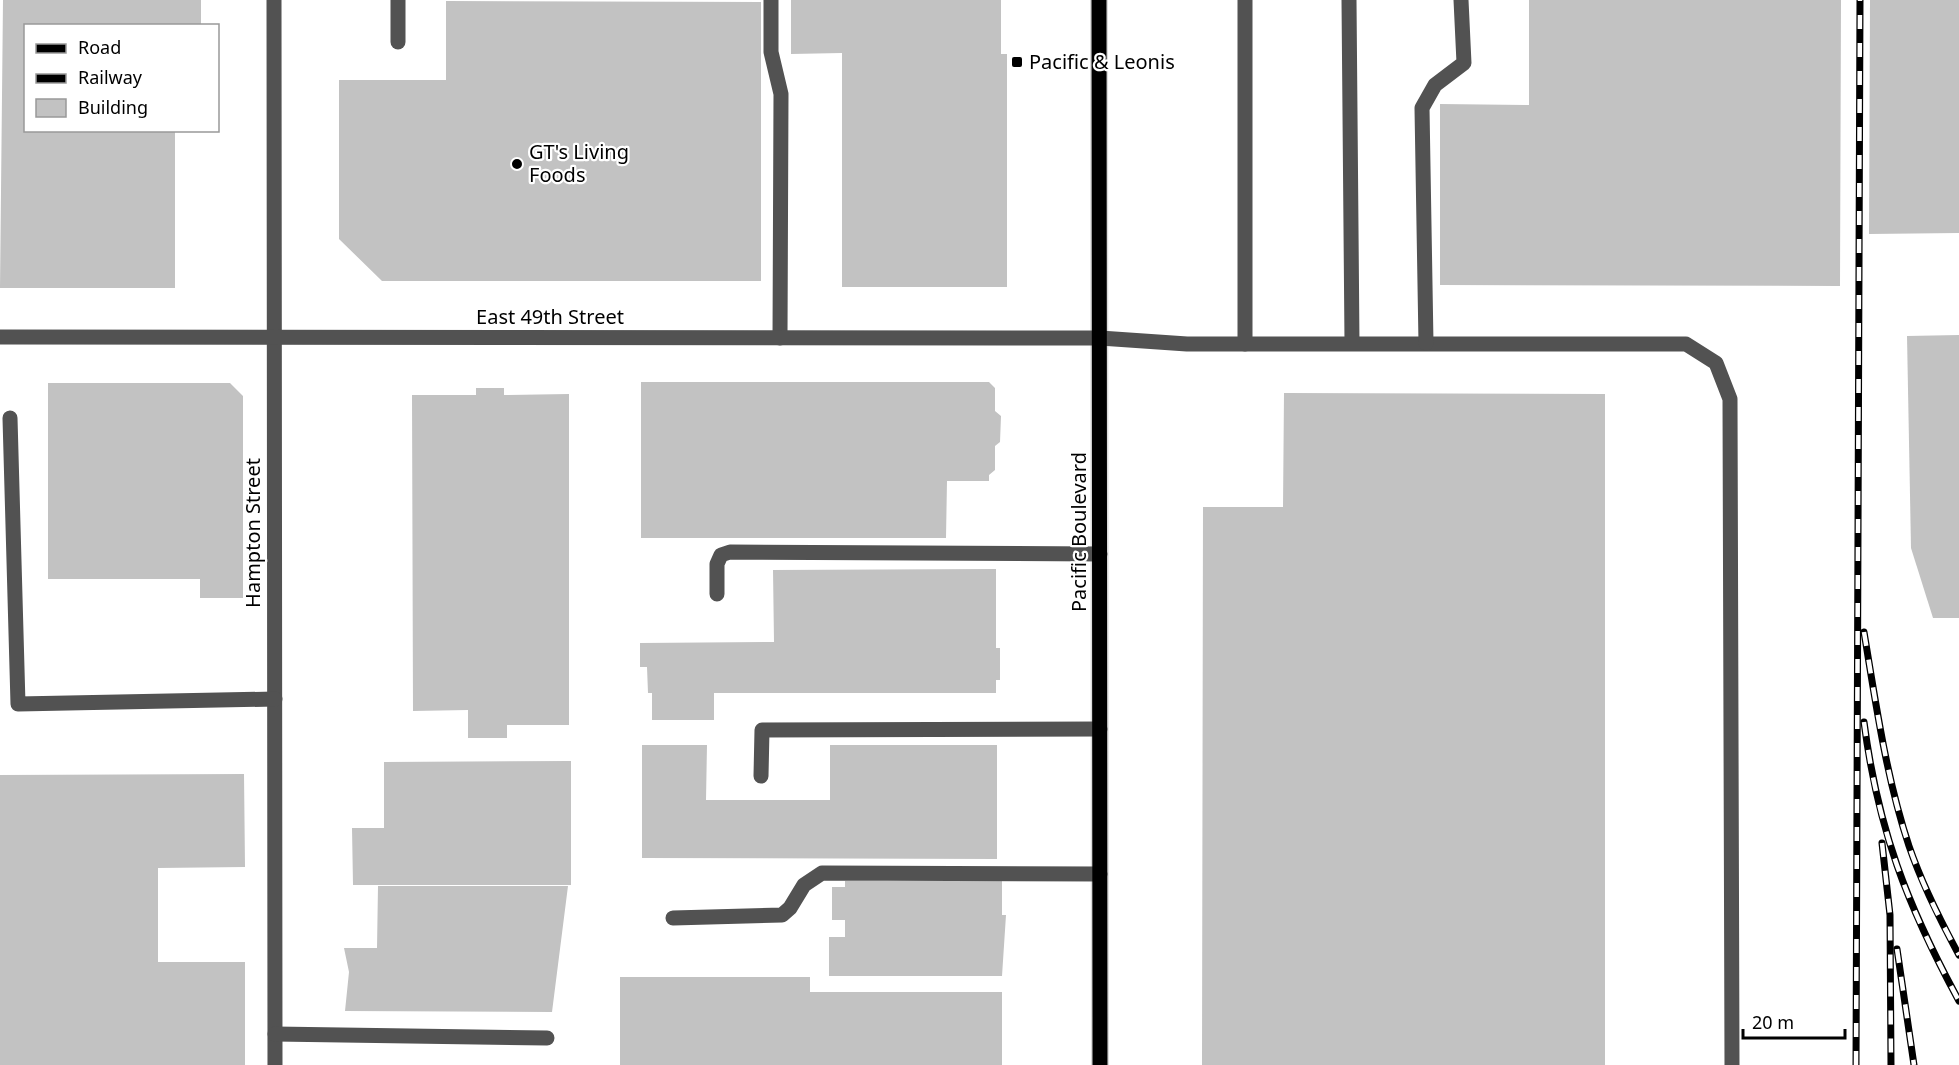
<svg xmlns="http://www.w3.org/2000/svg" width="1959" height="1065" font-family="'Noto Sans',sans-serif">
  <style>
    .building { fill: #c2c2c2 }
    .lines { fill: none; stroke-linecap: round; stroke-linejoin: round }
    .major-casing { stroke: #dbdbdb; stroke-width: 18 }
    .minor { stroke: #525252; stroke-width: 15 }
    .major { stroke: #000; stroke-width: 15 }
    .rail-casing { stroke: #000; stroke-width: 7 }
    .rail { stroke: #fff; stroke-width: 4.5; stroke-dasharray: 14; stroke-linecap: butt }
    .poi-dot { fill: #000; stroke: #fff; stroke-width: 2 }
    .labels { text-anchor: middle; stroke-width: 4.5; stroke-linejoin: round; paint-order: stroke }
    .poi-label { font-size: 20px; fill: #000; stroke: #fff; text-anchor: start }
    .street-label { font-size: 20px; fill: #000; stroke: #fff }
  </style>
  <rect width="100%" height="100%" fill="#fff"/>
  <g class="building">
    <path d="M3 0H201V26H26V130H175V288H0Z"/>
    <path d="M791 0H1001V54H1007V287H842V53L791 54Z"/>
    <path d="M1529 0H1841L1840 286 1440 285V104L1529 105Z"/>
    <path d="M1870 0H1959V233L1869 234Z"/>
    <path d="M446 1 761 2V281H382L339 239V80H446Z"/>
    <path d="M1959 335V618H1933L1911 548 1907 336Z"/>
    <path d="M641 382H989L995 388V411L1001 416 1000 442 995 446V470L989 475V481H947L946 538H641Z"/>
    <path d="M48 383H230L243 396V598H200V579H48Z"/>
    <path d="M476 388H504V395L569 394V725H507V738H468V710L413 711 412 395H476Z"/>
    <path d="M1284 393 1605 394V1065H1202L1203 507H1283Z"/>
    <path d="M996 569V648H1000V680H996V693H714V720H652V693H648L647 667H640V643L774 642 773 570Z"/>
    <path d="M642 745H707L706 800H830V745H997V859L642 858Z"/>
    <path d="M571 761V885H353L352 828H384V762Z"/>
    <path d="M244 774 245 867 158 868V962H245V1065H0V775Z"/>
    <path d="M845 881H1002V915H1006L1002 976H829V937H845V920H832V887H845Z"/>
    <path d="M378 886H568L552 1012 345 1011 349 972 344 948H377Z"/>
    <path d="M620 977H810V992H1002V1065H620Z"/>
  </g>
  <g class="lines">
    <g class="major-casing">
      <path id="major" d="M1099 0 1100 1065"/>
    </g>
    <g class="minor">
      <path d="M274 0 275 1065"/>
      <path d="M398 0V42"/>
      <path d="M771 0V52L781 94 780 338"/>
      <path d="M1245 0V344"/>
      <path d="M1349 0 1352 343"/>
      <path d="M0 337 1012 338H1100L1187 344H1686L1716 363 1730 399 1732 1065"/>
      <path d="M1426 343 1422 108 1435 85 1464 63 1461 0"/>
      <path d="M10 418 18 704 275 699"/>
      <path d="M717 594V564L721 555 730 552 1100 554"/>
      <path d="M761 776 762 730 1100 729"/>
      <path d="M673 918 782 915 790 908 804 885 822 873 1100 874"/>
      <path d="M275 1034 547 1038"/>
    </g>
    <use href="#major" class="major"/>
    <g class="rail-casing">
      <g id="rail">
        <path d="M1864 632C1876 704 1886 777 1909 846 1922 884 1940 920 1959 955"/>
        <path d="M1864 722C1878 830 1907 905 1959 1001"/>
        <path d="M1882 843 1890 915 1891 1065"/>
        <path d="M1897 949 1914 1065"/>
        <path d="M1856 1065 1860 0"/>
      </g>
    </g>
    <use href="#rail" class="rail"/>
  </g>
  <g class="poi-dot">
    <rect x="1011" y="56" width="12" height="12" rx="3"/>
    <circle cx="517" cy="164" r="6"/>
  </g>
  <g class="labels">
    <g class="poi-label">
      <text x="1029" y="69">Pacific &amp; Leonis</text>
      <text x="529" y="159">GT's Living<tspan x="529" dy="23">Foods</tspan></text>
    </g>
    <g class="street-label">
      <text x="550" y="324">East 49th Street</text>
      <text transform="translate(1079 532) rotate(-90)" y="7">Pacific Boulevard</text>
      <text transform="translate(253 533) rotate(-90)" y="7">Hampton Street</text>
    </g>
  </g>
  <rect x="24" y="24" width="195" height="108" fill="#ffffff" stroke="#999999" stroke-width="1.5"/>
  <rect x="36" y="44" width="30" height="9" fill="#000000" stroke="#999999" stroke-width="1.5"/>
  <text x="78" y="54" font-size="18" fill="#000000">Road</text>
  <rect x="36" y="74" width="30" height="9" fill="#000000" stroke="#999999" stroke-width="1.5"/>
  <text x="78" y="84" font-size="18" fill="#000000">Railway</text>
  <rect x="36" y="99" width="30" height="18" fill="#c2c2c2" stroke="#999999" stroke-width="1.5"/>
  <text x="78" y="114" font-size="18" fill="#000000">Building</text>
  <path d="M1743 1029v9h102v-9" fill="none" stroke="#000000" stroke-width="3"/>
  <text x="1752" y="1029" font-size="18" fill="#000000" stroke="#ffffff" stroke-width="4.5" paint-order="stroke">20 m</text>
</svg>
